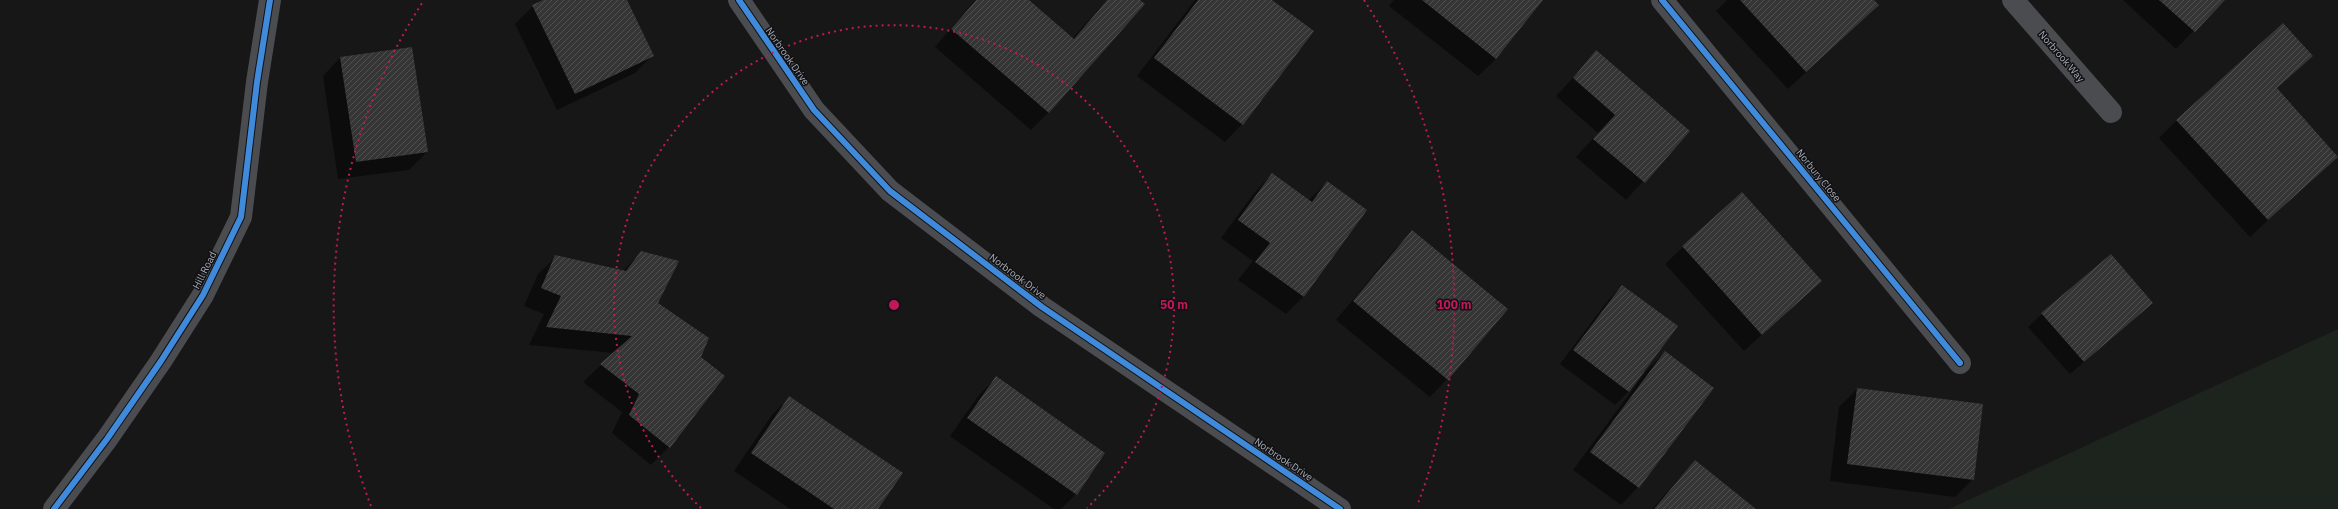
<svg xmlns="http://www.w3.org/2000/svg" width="2338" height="509" font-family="'IBM Plex Sans',sans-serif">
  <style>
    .grass { fill: #1d241e }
    .shadow { fill: #0007 }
    .building { fill: url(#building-hatch) }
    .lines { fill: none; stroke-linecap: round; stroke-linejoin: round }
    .street { stroke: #4b4c50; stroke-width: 22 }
    .cycleway-casing { stroke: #111113; stroke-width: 8 }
    .cycleway { stroke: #408adc; stroke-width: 6 }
    .ring { fill: none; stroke: #c2185b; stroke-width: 2; stroke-dasharray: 2 4 }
    .labels { text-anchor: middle; stroke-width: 3; stroke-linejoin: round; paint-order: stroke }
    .street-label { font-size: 10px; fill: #a8adb8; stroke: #111113 }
    .centre { fill: #c2185b; stroke: #111113; stroke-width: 2 }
    .ring-label { font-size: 12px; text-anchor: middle; font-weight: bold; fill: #c2185b; stroke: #111113; stroke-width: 3; stroke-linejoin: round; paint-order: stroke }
  </style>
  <defs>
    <pattern id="building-hatch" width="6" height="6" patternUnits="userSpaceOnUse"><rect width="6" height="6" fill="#353536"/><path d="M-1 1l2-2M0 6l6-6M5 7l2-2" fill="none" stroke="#4f5051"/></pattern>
  </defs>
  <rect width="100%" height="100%" fill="#171717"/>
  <path class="grass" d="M2338 329V509H1949Z"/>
  <g class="shadow">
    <path d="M546 0H626L652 56 635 73 557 110 515 24 533 6Z"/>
    <path d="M975 0H1027L1072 39 1107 0H1139L1049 112 1031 130 935 47Z"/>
    <path d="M1195 0H1270L1242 124 1225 142 1137 76Z"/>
    <path d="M1394 0H1542L1496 59 1478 76 1389 6Z"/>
    <path d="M1727 0H1873L1878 5 1788 89 1716 11Z"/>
    <path d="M2123 0H2223L2176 49Z"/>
    <path d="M1597 52 1689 131 1626 200 1576 157 1598 133 1556 96Z"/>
    <path d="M2311 56 2276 89 2337 156 2250 237 2159 138 2177 120Z"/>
    <path d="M340 58 427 152 409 170 338 179 323 76Z"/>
    <path d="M1272 174 1309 200 1327 182 1365 210 1303 297 1286 314 1238 280 1253 261 1221 238 1255 192Z"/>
    <path d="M1412 232 1447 379 1430 397 1336 320 1395 249Z"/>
    <path d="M1683 247 1821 281 1744 351 1665 264Z"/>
    <path d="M641 252 657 303 700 357 669 447 651 465 612 433 622 412 583 382 614 353 529 345 544 314 524 306 538 274 556 257 623 271Z"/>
    <path d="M1623 286 1629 391 1615 405 1560 364 1609 299Z"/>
    <path d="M2152 303 2070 374 2028 327 2042 314Z"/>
    <path d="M1665 352 1638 487 1621 505 1573 470 1647 370Z"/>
    <path d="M996 378 1104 454 1076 494 1061 509H1054L950 436 979 395Z"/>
    <path d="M1857 389 1973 479 1955 497 1830 481 1839 407Z"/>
    <path d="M789 398 877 509H790L734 471 772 415Z"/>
    <path d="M1695 461 1754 509H1652Z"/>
  </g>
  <g class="building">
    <path d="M543 0H627L654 56 575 94 532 5Z"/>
    <path d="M976 0H1029L1074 39 1107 0H1140L1145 4 1049 113 951 29Z"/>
    <path d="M1198 0H1272L1314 31 1243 125 1154 58Z"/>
    <path d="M1422 0H1543L1496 59Z"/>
    <path d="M1740 0H1874L1879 5 1806 72Z"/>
    <path d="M2159 0H2225L2195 32Z"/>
    <path d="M2283 23 2313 56 2277 88 2338 157 2268 220 2176 120Z"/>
    <path d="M412 47 428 152 356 162 340 57Z"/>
    <path d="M1596 50 1690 131 1645 183 1593 139 1615 115 1573 78Z"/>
    <path d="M1272 173 1312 202 1327 181 1367 210 1304 297 1255 262 1270 243 1238 220Z"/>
    <path d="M1742 192 1822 281 1762 335 1682 246Z"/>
    <path d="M1412 230 1508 309 1448 380 1353 301Z"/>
    <path d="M641 251 679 261 658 303 709 338 701 357 725 376 670 448 629 415 639 394 600 364 632 336 546 327 561 296 541 288 555 255 626 271Z"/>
    <path d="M2111 254 2153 303 2084 362 2041 313Z"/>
    <path d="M1622 285 1678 326 1629 392 1573 350Z"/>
    <path d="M1665 351 1714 388 1639 488 1590 452Z"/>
    <path d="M996 376 1105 453 1077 495 967 418Z"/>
    <path d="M1857 388 1983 404 1974 480 1847 464Z"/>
    <path d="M789 396 903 473 878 509H834L751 453Z"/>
    <path d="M1695 460 1756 509H1654Z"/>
  </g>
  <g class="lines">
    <g class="street">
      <path d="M739 0 814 110 890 191 1042 307 1340 509"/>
      <path d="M1662 0 1960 363"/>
      <path d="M2013 0 2111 112"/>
      <path d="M54 509 107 439 161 361 203 295 241 217 257 82 270 0"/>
    </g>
    <g class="cycleway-casing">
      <g id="cycleway">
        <path d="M739 0 814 110 890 191 1042 307 1340 509"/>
        <path d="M1662 0 1960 363"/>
        <path d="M54 509 107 439 161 361 203 295 241 217 257 82 270 0"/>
      </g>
    </g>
    <use href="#cycleway" class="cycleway"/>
  </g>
  <g class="ring">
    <path d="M701 508A280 280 0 1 1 1087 508"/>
    <path d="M371 506A560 560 0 0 1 424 0M1364 0A560 560 0 0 1 1417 506"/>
  </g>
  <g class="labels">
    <g class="street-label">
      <text transform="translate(788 56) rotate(55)" y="4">Norbrook Drive</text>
      <text transform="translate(2062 56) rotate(49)" y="4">Norbrook Way</text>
      <text transform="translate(1819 175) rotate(51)" y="4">Norbury Close</text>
      <text transform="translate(204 270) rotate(-63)" y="4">Hill Road</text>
      <text transform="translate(1018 276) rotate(37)" y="4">Norbrook Drive</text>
      <text transform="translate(1284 459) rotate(34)" y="4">Norbrook Drive</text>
    </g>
  </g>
  <circle cx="894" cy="305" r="6" class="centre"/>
  <g class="ring-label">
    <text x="1174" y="309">50 m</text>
    <text x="1454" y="309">100 m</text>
  </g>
</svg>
